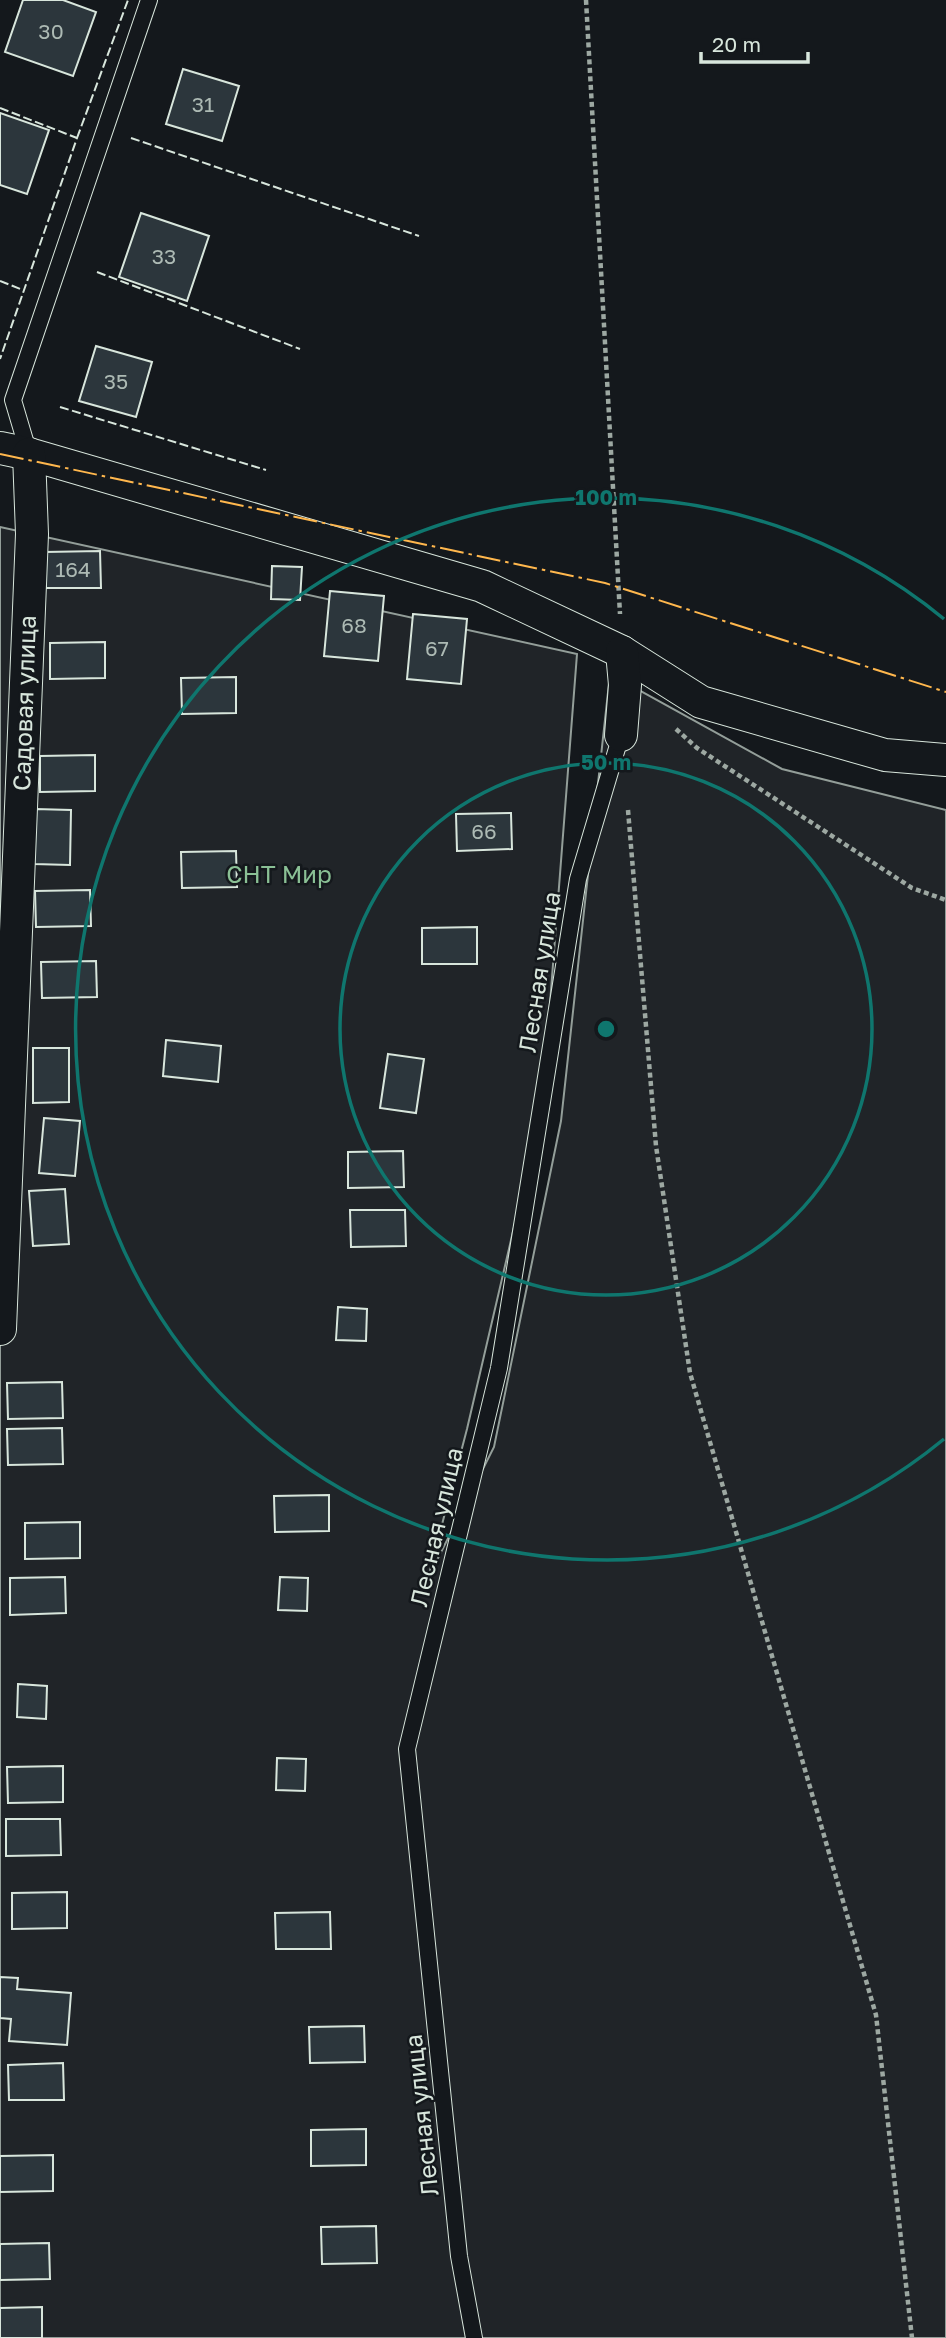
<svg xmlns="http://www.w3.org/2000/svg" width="946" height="2338" font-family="'Golos Text',sans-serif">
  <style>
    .green { fill: #202428; stroke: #939e99; stroke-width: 2 }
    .building { fill: #2c363c; stroke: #d8e6dc; stroke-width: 2 }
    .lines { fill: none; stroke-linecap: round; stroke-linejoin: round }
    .service-casing { stroke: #d8e6dc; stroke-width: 18 }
    .minor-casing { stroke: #d8e6dc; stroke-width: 34 }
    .path { stroke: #9da8a2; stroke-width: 4.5; stroke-dasharray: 5 3.5; stroke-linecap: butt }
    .service { stroke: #14181c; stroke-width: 16 }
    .minor { stroke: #14181c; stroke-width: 32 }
    .fence { stroke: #d8e6dc; stroke-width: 2; stroke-dasharray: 9 3.5; stroke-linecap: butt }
    .power { stroke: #ffb74d; stroke-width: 2; stroke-dasharray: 24 5 3.5 5; stroke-linecap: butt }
    .ring { fill: none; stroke: #0f766e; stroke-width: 3.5 }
    .labels { text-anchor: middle; stroke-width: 5; stroke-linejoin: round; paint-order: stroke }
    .number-label { font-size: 21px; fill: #adbab4 }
    .street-label { font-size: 24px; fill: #d8e6dc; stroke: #14181c }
    .park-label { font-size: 24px; fill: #8ac095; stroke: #14181c }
    .centre { fill: #0f766e; stroke: #14181c; stroke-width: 3.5 }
    .ring-label { font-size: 21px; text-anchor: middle; font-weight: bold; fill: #0f766e; stroke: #14181c; stroke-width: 5; stroke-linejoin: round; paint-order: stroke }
  </style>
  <rect width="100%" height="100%" fill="#14181c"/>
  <path class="green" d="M0 527 577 654 542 1107 467 1429 428 1578 494 1447 561 1121 610 674 782 769 946 810V2338H0Z"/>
  <g class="building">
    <path d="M23 0H63L96 12 73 76 5 52Z"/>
    <path d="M183 69 239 86 222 141 166 124Z"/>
    <path d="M0 113 49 130 27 194 0 185Z"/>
    <path d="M141 213 209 236 187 301 119 277Z"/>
    <path d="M96 346 152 362 136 417 79 401Z"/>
    <path d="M100 551 101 588H46L45 552Z"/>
    <path d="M272 566 302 567 300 600 271 599Z"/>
    <path d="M330 591 384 596 378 661 324 656Z"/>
    <path d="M413 614 467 619 461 684 407 679Z"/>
    <path d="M105 642V678L50 679V643Z"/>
    <path d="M236 677V713L182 714 181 678Z"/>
    <path d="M95 755V791L40 792V756Z"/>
    <path d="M35 809 71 810 70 865 34 864Z"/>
    <path d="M511 813 512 849 457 851 456 814Z"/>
    <path d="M236 851 237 887 182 888 181 852Z"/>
    <path d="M90 890 91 926 36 927 35 891Z"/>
    <path d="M477 927V964H422V928Z"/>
    <path d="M96 961 97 997 42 998 41 962Z"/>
    <path d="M166 1040 221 1046 218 1082 163 1076Z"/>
    <path d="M33 1048H69V1102L33 1103Z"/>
    <path d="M388 1054 424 1059 416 1113 380 1108Z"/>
    <path d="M44 1118 80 1121 75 1176 39 1173Z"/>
    <path d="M403 1151 404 1187 348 1188V1152Z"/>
    <path d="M65 1189 69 1244 33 1246 29 1191Z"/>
    <path d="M350 1210H405L406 1246 351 1247Z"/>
    <path d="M338 1307 367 1309 366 1341 336 1340Z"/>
    <path d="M62 1382 63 1418 8 1419 7 1383Z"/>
    <path d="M62 1428 63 1464 8 1465 7 1429Z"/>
    <path d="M329 1495V1531L275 1532 274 1496Z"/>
    <path d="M80 1522V1558L25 1559V1523Z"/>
    <path d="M65 1577 66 1613 10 1615V1578Z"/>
    <path d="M280 1577 308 1578 307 1611 278 1610Z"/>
    <path d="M18 1684 47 1686 46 1719 17 1717Z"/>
    <path d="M277 1758 306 1759 305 1791 276 1790Z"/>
    <path d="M63 1766V1802L8 1803 7 1767Z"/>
    <path d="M6 1819H60L61 1855 6 1856Z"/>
    <path d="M67 1892V1928L12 1929V1893Z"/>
    <path d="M330 1912 331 1949H276L275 1913Z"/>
    <path d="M0 1977 18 1978 17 1989 71 1993 67 2045 9 2041 11 2019 0 2018Z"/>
    <path d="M364 2026 365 2062 310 2063 309 2027Z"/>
    <path d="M63 2063 64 2100H9L8 2065Z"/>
    <path d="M366 2129V2165L311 2166V2130Z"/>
    <path d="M53 2155V2191L0 2192V2156Z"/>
    <path d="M376 2226 377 2263 322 2264 321 2227Z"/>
    <path d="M49 2243 50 2279 0 2280V2244Z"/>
    <path d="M42 2307V2338H0V2308Z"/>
  </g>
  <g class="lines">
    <g class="service-casing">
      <g id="service">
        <path d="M29 454 13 400 149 0"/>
        <path d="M474 2338 459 2256 407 1749 499 1368 578 879 621 735"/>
      </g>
    </g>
    <g class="minor-casing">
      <g id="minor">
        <path d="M0 448 29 454 482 586 622 652 701 702 885 755 946 760"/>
        <path d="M621 735 625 685 622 652"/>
        <path d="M0 1329 32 534 29 454"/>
      </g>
    </g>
    <g class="path">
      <path d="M586 0 620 614"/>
      <path d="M676 729 697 748 912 888 946 900"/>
      <path d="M628 810 656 1146 690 1373 876 2015 912 2338"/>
    </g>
    <use href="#service" class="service"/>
    <use href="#minor" class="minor"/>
    <g class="fence">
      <path d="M0 108 77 138 0 359"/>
      <path d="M77 138 128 0"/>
      <path d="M131 138 419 236"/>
      <path d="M97 272 300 349"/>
      <path d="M0 281 23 290"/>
      <path d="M60 407 266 470"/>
    </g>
    <path class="power" d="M0 454 605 583 946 692"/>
  </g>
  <g class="ring">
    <circle cx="606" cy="1029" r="266"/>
    <path d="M944 1439A531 531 0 1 1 944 619"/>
  </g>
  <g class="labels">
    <g class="number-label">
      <text x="51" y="39">30</text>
      <text x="203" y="112">31</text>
      <text x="164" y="264">33</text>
      <text x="116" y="389">35</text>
      <text x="73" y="577">164</text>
      <text x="354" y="633">68</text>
      <text x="437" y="656">67</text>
      <text x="484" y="839">66</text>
    </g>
    <g class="street-label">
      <text transform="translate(25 703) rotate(-88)" y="8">Садовая улица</text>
      <text transform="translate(540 972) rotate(-81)" y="8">Лесная улица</text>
      <text transform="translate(437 1527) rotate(-77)" y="8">Лесная улица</text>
      <text transform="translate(422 2115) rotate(-96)" y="8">Лесная улица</text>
    </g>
    <g class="park-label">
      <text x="279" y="883">СНТ Мир</text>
    </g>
  </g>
  <circle cx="606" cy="1029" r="10" class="centre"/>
  <g class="ring-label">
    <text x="606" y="505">100 m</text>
    <text x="606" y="770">50 m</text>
  </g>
  <path d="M701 52v10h107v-10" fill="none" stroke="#d8e6dc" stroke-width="3.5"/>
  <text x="712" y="52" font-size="21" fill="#d8e6dc" stroke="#14181c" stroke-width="5" paint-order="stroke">20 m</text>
</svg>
